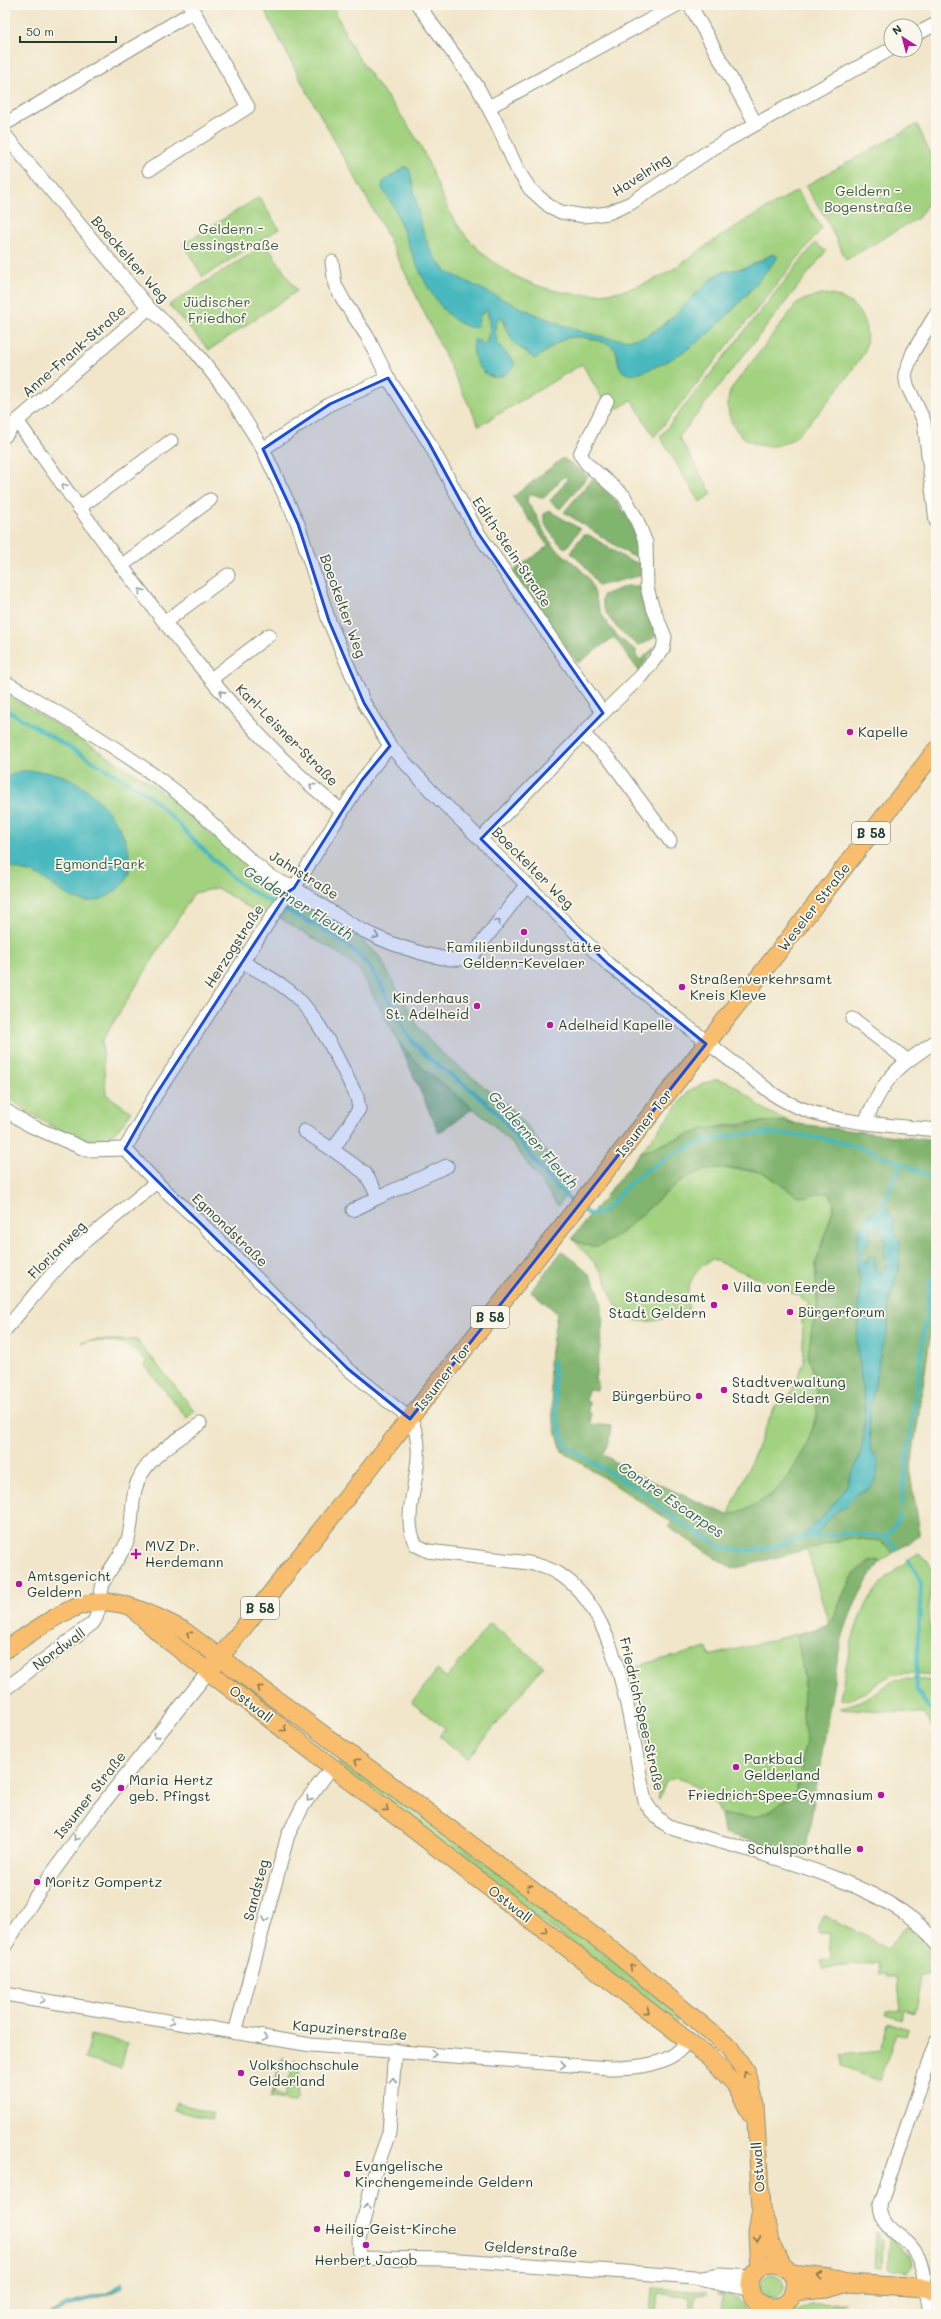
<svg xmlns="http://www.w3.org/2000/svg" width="941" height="2319" font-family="Mali,sans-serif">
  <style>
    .green { fill: #a2d280; stroke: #60885a; fill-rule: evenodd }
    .forest { fill: #81b46e; stroke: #507851; fill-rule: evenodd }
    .water { fill: #49b9bf; stroke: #347b7a; fill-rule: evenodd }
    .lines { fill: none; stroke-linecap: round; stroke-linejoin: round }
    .stream { stroke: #49b9bf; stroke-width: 4 }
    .minor-casing { stroke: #88927f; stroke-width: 15 }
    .major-casing { stroke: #88927f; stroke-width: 19 }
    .minor { stroke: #fff; stroke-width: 13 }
    .major { stroke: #f9be6d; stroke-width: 17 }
    .oneway { stroke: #8f9e9a }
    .oneway2 { stroke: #81774e }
    .marked { fill: #1d4ed8; fill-opacity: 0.2; stroke: #1d4ed8; stroke-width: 3; stroke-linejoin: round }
    .poi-dot { fill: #b5179e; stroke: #fbf7ec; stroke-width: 1.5 }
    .labels { text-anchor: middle; stroke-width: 3.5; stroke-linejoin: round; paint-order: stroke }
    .shield { fill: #fbf7ec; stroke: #61756b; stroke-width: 1 }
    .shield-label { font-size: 13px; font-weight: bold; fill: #1f3d34 }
    .street-label { font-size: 14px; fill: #1f3d34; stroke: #fbf7ec }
    .park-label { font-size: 14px; fill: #395b43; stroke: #fbf7ec }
    .poi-label { font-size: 14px; fill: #1f3d34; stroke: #fbf7ec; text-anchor: start }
    .water-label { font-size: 15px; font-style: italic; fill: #2c625e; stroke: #fbf7ec }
  </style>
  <rect width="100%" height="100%" fill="#fbf7ec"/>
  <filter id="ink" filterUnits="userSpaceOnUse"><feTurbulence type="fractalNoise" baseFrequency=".025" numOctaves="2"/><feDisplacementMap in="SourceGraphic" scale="8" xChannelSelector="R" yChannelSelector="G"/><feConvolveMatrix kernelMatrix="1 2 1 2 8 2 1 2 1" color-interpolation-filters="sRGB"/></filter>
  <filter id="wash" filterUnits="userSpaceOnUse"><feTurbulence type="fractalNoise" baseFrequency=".012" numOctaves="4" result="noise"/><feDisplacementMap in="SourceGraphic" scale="16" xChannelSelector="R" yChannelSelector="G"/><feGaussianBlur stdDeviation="0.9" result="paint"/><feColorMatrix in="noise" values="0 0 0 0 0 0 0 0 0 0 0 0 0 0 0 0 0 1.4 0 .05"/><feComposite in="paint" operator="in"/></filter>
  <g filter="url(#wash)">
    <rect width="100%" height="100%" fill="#f1e6ca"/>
    <g class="green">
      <path d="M262 5H333C340 22 347 39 357 55 376 86 402 112 420 145 433 170 441 200 457 224 501 288 586 314 657 278 678 268 697 252 716 239 742 222 770 206 797 191L822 228 654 437 632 400 609 414 613 403 602 398 582 364 479 426 384 229 300 79ZM405 167 409 169C419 204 418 248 449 273 489 292 605 356 646 336 668 325 697 293 715 276L722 272 747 267 773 254C769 269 759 279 749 292 718 329 683 357 637 374L619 365 616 352 610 344 575 335 566 337 535 359 520 348 505 328 501 316C489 331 497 349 512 359L502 376 494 378 484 373 475 357 479 340 485 345 490 329 487 309 480 315 476 327 459 322 434 297 383 182Z"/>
      <path d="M917 124 936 167V191L918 218 846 260 826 218 805 186Z"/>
      <path d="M259 197 279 229 203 277 183 244Z"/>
      <path d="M815 243 826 251 679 437 712 494 700 502 660 437Z"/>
      <path d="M266 244 297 291 209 350 169 305Z"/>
      <path d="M821 294C854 294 874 321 864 353 851 372 809 429 791 440 775 450 750 448 738 432 728 420 725 404 731 389L798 302Z"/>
      <path d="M5 693 144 779 166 795 263 880 281 889 263 916 217 888 194 893 102 1041 106 1094 131 1112C125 1121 119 1131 108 1136 76 1151 31 1112 5 1096Z"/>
      <path d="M293 898 354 934 379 956 418 1027 437 1049 507 1105 530 1129 556 1167 572 1186 558 1206 517 1149 489 1121 420 1066 398 1041 360 971 341 955 280 918Z"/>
      <path d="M713 1080C734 1077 751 1102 769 1112 777 1117 787 1120 795 1123 738 1117 692 1131 640 1153L690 1090Z"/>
      <path d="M721 1168 756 1171 765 1174 793 1192 805 1197 817 1192 829 1193 834 1202C831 1222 821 1241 817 1260 813 1277 817 1293 817 1309 817 1319 811 1331 810 1341 807 1360 815 1377 817 1395 819 1428 796 1477 769 1496 756 1505 742 1511 728 1516L775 1406 789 1397 804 1362 802 1320 809 1303 801 1299 802 1297 712 1259C694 1269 683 1289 689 1309 661 1320 632 1334 614 1301 609 1293 608 1284 604 1276 595 1261 582 1251 572 1238L579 1243 622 1232 657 1200 689 1176 708 1169Z"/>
      <path d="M99 1340H137L195 1411 187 1418 145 1366 147 1361C139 1358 138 1351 131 1347 119 1339 95 1341 81 1342Z"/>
      <path d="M849 1538 881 1541 893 1553 880 1562C853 1553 839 1609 829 1625L807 1549Z"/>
      <path d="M919 1553 928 1561 933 1574 929 1608 930 1626 936 1651V1675C922 1675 905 1671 892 1675 874 1682 863 1699 842 1700L840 1698C847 1661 853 1617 879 1586 890 1573 905 1563 919 1553Z"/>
      <path d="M490 1623 543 1666 468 1759 439 1736 445 1728 412 1703 437 1670 447 1678Z"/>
      <path d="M797 1634 804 1679 803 1716 806 1741 802 1758V1775L794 1794 771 1811 754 1816 739 1817 721 1814C715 1798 693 1780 675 1778L666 1782 659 1799 631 1667 707 1648 709 1656Z"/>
      <path d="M907 1679 936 1681V1732L923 1714 839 1708 861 1701 895 1680Z"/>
      <path d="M344 1756 576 1931 672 2009 678 2019 677 2023 337 1767Z"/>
      <path d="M824 1916 867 1936 887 1950 906 1926C923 1938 936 1952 936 1974L919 1976V1996L915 2013 905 2010 902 2020 887 2015V2012L901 2010 897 1977H886V1973L879 1974 878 1963 822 1968 821 1960 831 1959 829 1933 819 1934 818 1929Z"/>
      <path d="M888 2023 909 2029 907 2036 896 2033 880 2081 842 2066 841 2055 880 2051Z"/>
      <path d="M90 2035 127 2043 121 2068 85 2059Z"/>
      <path d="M284 2057 273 2093 284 2097 295 2059 300 2064 297 2097 295 2101 270 2098 281 2061Z"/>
      <path d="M176 2103 213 2113 211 2120 174 2110Z"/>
      <path d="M884 2232 912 2256 914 2264 908 2272 887 2269 889 2239Z"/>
      <path d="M876 2233 882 2242 881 2268 874 2267Z"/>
      <circle cx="772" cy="2286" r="12"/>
      <path d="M653 2288 706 2292V2295H696L695 2314H689L690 2296 659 2294 657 2314H651Z"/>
      <path d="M718 2294C732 2295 743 2298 745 2314H721L722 2297 717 2296Z"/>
      <path d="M846 2303 819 2314H792L810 2304Z"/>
    </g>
    <g class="forest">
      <path d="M563 458 588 476 560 509 550 501 568 479 564 476 544 498 532 494 528 495 527 503C539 515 541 532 553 545 564 557 581 566 590 581 594 589 595 599 599 607 606 626 619 640 636 650V656L640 660 656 646 639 671 614 637 578 663 512 572 548 546 513 497Z"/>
      <path d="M592 479C619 499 636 523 641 557L630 555 564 512Z"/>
      <path d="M550 511 580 529 567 547H563C555 539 542 526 544 514Z"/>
      <path d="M584 535H589L628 560 641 564 640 576C632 577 601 586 598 585L585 566 571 553 574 546Z"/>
      <path d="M627 586H641L658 635 645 643 638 645C625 637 598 613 603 595Z"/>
      <path d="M398 1041 420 1066 473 1108 439 1133Z"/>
      <path d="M774 1121 936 1141V1297L910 1474 919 1525V1535L910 1544 905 1545 893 1553 881 1541 849 1538 733 1569 668 1527 672 1522 562 1451 553 1420 549 1363 557 1313 531 1291 562 1251C570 1257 579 1263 586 1271 614 1301 599 1345 595 1381L598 1382 597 1390 588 1389 586 1402H589L588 1413H591V1424L611 1426 609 1441 603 1454 631 1472 728 1515 747 1509 770 1496 788 1477 805 1448 816 1420 817 1396 813 1369 808 1356 812 1327 818 1310 816 1262 833 1210C834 1203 834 1199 829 1193 818 1192 811 1197 805 1197 790 1196 778 1180 765 1174 749 1167 712 1166 696 1173 662 1187 628 1237 598 1246 588 1248 580 1243 572 1238L640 1153 704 1129ZM880 1205 894 1221 895 1233 900 1243 899 1267 888 1306V1330L881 1349 869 1417 871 1452 875 1454 867 1490 858 1493 846 1506 800 1538 820 1520 844 1491 860 1456 864 1435 865 1406 857 1345 860 1279 856 1267 869 1214 876 1210Z"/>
      <path d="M871 1228 878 1229 885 1236 884 1252 887 1265 882 1273 875 1271 876 1263 869 1260 868 1263H865L860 1256 862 1250 868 1244Z"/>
      <path d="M876 1560 880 1562C860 1589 847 1617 839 1651L805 1855 724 1833 721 1814 739 1817 754 1816 771 1811 794 1794 802 1775V1758L806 1741 803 1716 804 1679 797 1634 829 1625C846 1599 843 1573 876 1560Z"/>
    </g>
    <g class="water">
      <path d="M405 167 409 169C419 204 418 248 449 273 490 292 603 355 646 336 674 323 692 292 717 275 724 270 733 271 740 269 752 266 763 259 774 254L778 257C742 301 708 344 655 367 647 370 637 376 629 374 615 372 621 356 614 347 610 343 603 342 597 340 563 332 562 340 535 359L513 342 501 316C486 334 501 349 514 361V366C491 395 466 358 475 339L483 345C493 338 490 320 487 310L480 315 478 325 474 328C432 322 411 248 397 215 394 205 387 197 382 188L383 182Z"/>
      <path d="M20 771C36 771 53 771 68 778 100 791 154 858 118 889 111 894 103 900 94 901 68 904 56 884 37 875 27 871 15 869 5 866V778Z"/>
      <path d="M884 1203 894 1221 895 1233 900 1243 899 1267 888 1306V1330L881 1349 869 1417 871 1452C885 1460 876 1474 872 1487L858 1493 846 1506 835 1512 814 1537 799 1538 820 1520 844 1491 860 1456 864 1435 865 1406 857 1345 860 1279 856 1267 858 1231 869 1214ZM871 1229H878L885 1236 884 1252 887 1265 881 1273 875 1270V1256H870L868 1263H865L860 1256 862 1250 868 1244Z"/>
      <path d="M122 2282 123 2288C105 2297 87 2300 68 2306 61 2309 56 2314 48 2314L66 2303 107 2293Z"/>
    </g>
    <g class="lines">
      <g class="stream">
        <path d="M5 709 143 791C177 818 202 853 236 880 274 910 327 923 362 958 384 981 392 1014 411 1039 433 1068 469 1083 494 1110 522 1139 543 1179 575 1204"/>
        <path d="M884 1203 901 1164"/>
        <path d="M581 1208 589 1214 601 1213C612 1206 618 1194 628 1185 640 1174 656 1164 670 1156 750 1112 861 1138 936 1181"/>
        <path d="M933 1262 936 1246"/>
        <path d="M553 1362 557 1420 566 1446 648 1496 664 1511 722 1548 746 1551 772 1547 803 1538"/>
        <path d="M901 1506 931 1279"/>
        <path d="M885 1537 897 1523 900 1516"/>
        <path d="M810 1538 850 1533 885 1537 897 1549"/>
        <path d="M908 1561 917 1572 921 1585 916 1679 917 1691 936 1717"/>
      </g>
    </g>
  </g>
  <g filter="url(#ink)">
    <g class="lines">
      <g class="minor-casing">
        <g id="minor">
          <path d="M418 5 477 86 498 126 517 169 530 189 549 206 561 212 584 216 608 213 631 203 715 147 891 49"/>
          <path d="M690 5 756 124"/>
          <path d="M915 35 936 24"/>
          <path d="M489 107 677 5"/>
          <path d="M5 124 194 11"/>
          <path d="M5 135 149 308 191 346 228 393 263 449 298 524 329 621 364 703 390 746 432 792 608 964 773 1094C817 1124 884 1124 936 1130"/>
          <path d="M149 170 248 107 190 5"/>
          <path d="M332 262 335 285 345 303 367 336 388 378 428 441 478 533 603 713 481 839"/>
          <path d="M936 314 913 352 905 374 907 385 924 421 936 521"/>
          <path d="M17 421C76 503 134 586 198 664 241 716 288 770 342 811"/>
          <path d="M5 436 17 421 149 308"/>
          <path d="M263 449 330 404 388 378"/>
          <path d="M79 508 171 441"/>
          <path d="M121 566 210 500"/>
          <path d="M165 622 228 575"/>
          <path d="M211 679 269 635"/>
          <path d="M5 682C61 714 119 748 170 787 205 813 233 847 267 874 275 881 287 884 296 889 320 904 343 921 368 933 388 943 453 968 472 956L527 884"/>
          <path d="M603 713 641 676 663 649 665 637 651 603 647 587 646 543 636 518 624 496 587 464 580 454 607 401"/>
          <path d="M583 734 610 760 670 841"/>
          <path d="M243 962C263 974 288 986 303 1004 326 1031 341 1066 357 1097L359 1109 333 1150 365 1173 379 1197 447 1166"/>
          <path d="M853 1019 907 1060"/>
          <path d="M5 1110 29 1125 87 1150 125 1149"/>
          <path d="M865 1122C886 1075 895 1069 936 1041"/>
          <path d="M304 1131 333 1150"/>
          <path d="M125 1149 156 1182 204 1226 348 1369 410 1419C434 1458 396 1510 416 1545L428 1551 529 1563C538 1565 547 1567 555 1572 621 1605 631 1736 645 1801 652 1814 661 1823 674 1829 742 1849 898 1883 936 1944"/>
          <path d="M125 1149 155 1096 288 892 294 888 362 780 390 746"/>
          <path d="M353 1210 379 1197"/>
          <path d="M5 1330C30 1301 56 1266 85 1241 109 1221 133 1203 156 1182"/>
          <path d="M5 1689 93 1623C101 1612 99 1594 104 1581 111 1566 123 1554 128 1539 133 1523 131 1506 135 1490 142 1459 176 1441 200 1424"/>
          <path d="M5 1946 36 1896 97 1811 209 1671"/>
          <path d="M5 1994 311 2045 609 2068C635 2068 672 2066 687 2041"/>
          <path d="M235 2033 288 1835 304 1804 332 1767"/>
          <path d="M395 2050 389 2133 374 2175 359 2240 360 2258 446 2259 694 2277 751 2290"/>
          <path d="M702 2278 720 2275 752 2277"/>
          <path d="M757 2314 758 2304"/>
          <path d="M775 2314 779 2307"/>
          <path d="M929 2314C925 2296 926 2274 918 2257 907 2233 881 2234 880 2205L936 2041"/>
        </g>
      </g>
      <g class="major-casing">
        <g id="major">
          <path d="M137 1613 166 1639 709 2057 734 2083 751 2114"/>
          <path d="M5 1650C82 1599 95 1583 183 1630L606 1945 730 2048 745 2070 751 2086 755 2104 761 2209 757 2233 759 2269"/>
          <path d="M209 1671 686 1070 936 750"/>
          <path d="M761 2210 769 2230 771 2244 783 2267"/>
          <circle cx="772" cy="2286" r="22"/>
          <path d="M791 2274 830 2278 847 2283"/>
          <path d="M793 2292 827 2289 848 2283 924 2288 936 2291"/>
        </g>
      </g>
      <use href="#minor" class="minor"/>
      <use href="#major" class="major"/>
    </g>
    <defs><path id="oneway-chevron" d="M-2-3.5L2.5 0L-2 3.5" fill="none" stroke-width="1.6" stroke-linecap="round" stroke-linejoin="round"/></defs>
    <g class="oneway">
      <use href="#oneway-chevron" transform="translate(64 486) rotate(-126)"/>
      <use href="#oneway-chevron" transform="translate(141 591) rotate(-128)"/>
      <use href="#oneway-chevron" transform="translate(222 693) rotate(-129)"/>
      <use href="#oneway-chevron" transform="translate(312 786) rotate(-139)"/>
      <use href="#oneway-chevron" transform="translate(498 922) rotate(-53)"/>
      <use href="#oneway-chevron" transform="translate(376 936) rotate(21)"/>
      <use href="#oneway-chevron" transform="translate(156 1736) rotate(129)"/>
      <use href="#oneway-chevron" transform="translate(309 1799) rotate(125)"/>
      <use href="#oneway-chevron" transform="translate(76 1838) rotate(126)"/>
      <use href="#oneway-chevron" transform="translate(265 1920) rotate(105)"/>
      <use href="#oneway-chevron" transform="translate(43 2000) rotate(9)"/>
      <use href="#oneway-chevron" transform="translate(172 2022) rotate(10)"/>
      <use href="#oneway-chevron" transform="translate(265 2038) rotate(9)"/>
      <use href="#oneway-chevron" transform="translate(434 2054) rotate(5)"/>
      <use href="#oneway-chevron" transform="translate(563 2065) rotate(4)"/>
      <use href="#oneway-chevron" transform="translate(393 2080) rotate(-87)"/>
      <use href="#oneway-chevron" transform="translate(367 2206) rotate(-77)"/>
    </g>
    <g class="oneway2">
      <use href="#oneway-chevron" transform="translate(189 1634) rotate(-144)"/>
      <use href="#oneway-chevron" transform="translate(260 1688) rotate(-143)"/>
      <use href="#oneway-chevron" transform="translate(284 1729) rotate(38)"/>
      <use href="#oneway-chevron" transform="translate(357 1761) rotate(-144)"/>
      <use href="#oneway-chevron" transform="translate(386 1809) rotate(38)"/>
      <use href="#oneway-chevron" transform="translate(529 1887) rotate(-143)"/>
      <use href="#oneway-chevron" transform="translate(545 1931) rotate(38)"/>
      <use href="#oneway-chevron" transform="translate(632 1967) rotate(-141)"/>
      <use href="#oneway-chevron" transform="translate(647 2011) rotate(37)"/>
      <use href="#oneway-chevron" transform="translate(746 2074) rotate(-114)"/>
      <use href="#oneway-chevron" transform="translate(757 2239) rotate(86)"/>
      <use href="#oneway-chevron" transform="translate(820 2276) rotate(-173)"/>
    </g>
  </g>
  <path class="marked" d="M388 378 428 441 478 533 603 713 481 839 608 964 706 1044 410 1419 348 1369 125 1149 155 1096 288 892 294 888 362 780 390 746 364 703 329 621 298 524 263 449 330 404Z"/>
  <g class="poi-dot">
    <circle cx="850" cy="732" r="4"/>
    <circle cx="524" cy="932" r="4"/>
    <circle cx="682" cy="987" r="4"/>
    <circle cx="477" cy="1006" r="4"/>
    <circle cx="550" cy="1025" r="4"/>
    <circle cx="725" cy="1287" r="4"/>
    <circle cx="714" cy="1305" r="4"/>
    <circle cx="790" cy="1312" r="4"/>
    <circle cx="724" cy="1390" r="4"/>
    <circle cx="699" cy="1396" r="4"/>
    <path d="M134 1548h4v4h4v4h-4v4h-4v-4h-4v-4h4z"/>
    <circle cx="19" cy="1584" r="4"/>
    <circle cx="736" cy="1767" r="4"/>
    <circle cx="121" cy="1788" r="4"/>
    <circle cx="881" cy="1795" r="4"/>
    <circle cx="860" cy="1849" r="4"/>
    <circle cx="37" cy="1882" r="4"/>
    <circle cx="241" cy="2073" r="4"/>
    <circle cx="347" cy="2174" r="4"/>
    <circle cx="317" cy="2229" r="4"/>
    <circle cx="366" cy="2245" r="4"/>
  </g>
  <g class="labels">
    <g class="shield">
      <rect x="852" y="822" width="38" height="22" rx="3"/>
      <rect x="471" y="1306" width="38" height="22" rx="3"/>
      <rect x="241" y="1597" width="38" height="22" rx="3"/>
    </g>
    <g class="shield-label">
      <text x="871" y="838">B 58</text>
      <text x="490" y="1322">B 58</text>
      <text x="260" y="1613">B 58</text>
    </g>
    <g class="street-label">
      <text transform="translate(641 175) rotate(-33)" y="5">Havelring</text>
      <text transform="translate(130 259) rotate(49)" y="5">Boeckelter Weg</text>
      <text transform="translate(74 351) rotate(-41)" y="5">Anne-Frank-Straße</text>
      <text transform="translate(512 552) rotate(56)" y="5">Edith-Stein-Straße</text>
      <text transform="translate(343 606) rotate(70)" y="5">Boeckelter Weg</text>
      <text transform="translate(287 735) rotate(45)" y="5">Karl-Leisner-Straße</text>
      <text transform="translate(533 868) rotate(45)" y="5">Boeckelter Weg</text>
      <text transform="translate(304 875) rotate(32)" y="5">Jahnstraße</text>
      <text transform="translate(814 907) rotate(-52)" y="5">Weseler Straße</text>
      <text transform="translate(234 946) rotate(-57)" y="5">Herzogstraße</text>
      <text transform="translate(644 1123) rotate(-52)" y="5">Issumer Tor</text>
      <text transform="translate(230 1230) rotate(44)" y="5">Egmondstraße</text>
      <text transform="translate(57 1250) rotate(-45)" y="5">Florianweg</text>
      <text transform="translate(443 1377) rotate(-52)" y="5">Issumer Tor</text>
      <text transform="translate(59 1649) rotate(-36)" y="5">Nordwall</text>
      <text transform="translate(251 1704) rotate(38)" y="5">Ostwall</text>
      <text transform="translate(642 1714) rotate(77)" y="5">Friedrich-Spee-Straße</text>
      <text transform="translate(90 1795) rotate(-52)" y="5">Issumer Straße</text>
      <text transform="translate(256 1890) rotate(-75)" y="5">Sandsteg</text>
      <text transform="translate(510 1904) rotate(38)" y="5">Ostwall</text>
      <text transform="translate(350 2030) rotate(5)" y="5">Kapuzinerstraße</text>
      <text transform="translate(758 2167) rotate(-94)" y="5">Ostwall</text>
      <text transform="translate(531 2249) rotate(4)" y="5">Gelderstraße</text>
    </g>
    <g class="park-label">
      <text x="868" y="196">Geldern -<tspan x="868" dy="16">Bogenstraße</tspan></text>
      <text x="231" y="234">Geldern -<tspan x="231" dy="16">Lessingstraße</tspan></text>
      <text x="217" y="307">Jüdischer<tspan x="217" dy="16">Friedhof</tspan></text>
      <text x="100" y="869">Egmond-Park</text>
    </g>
    <g class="poi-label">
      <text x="858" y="737">Kapelle</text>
      <text x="524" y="952" text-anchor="middle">Familienbildungsstätte<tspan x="524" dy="16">Geldern-Kevelaer</tspan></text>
      <text x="690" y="984">Straßenverkehrsamt<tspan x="690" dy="16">Kreis Kleve</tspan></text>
      <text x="469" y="1003" text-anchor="end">Kinderhaus<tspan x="469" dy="16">St. Adelheid</tspan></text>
      <text x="558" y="1030">Adelheid Kapelle</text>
      <text x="733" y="1292">Villa von Eerde</text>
      <text x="706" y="1302" text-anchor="end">Standesamt<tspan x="706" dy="16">Stadt Geldern</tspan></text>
      <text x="798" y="1317">Bürgerforum</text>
      <text x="732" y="1387">Stadtverwaltung<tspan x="732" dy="16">Stadt Geldern</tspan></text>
      <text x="691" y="1401" text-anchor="end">Bürgerbüro</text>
      <text x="145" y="1551">MVZ Dr.<tspan x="145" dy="16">Herdemann</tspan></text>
      <text x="27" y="1581">Amtsgericht<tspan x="27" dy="16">Geldern</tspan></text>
      <text x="744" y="1764">Parkbad<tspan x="744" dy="16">Gelderland</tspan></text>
      <text x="129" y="1785">Maria Hertz<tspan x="129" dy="16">geb. Pfingst</tspan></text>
      <text x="873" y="1800" text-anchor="end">Friedrich-Spee-Gymnasium</text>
      <text x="852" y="1854" text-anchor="end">Schulsporthalle</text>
      <text x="45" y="1887">Moritz Gompertz</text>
      <text x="249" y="2070">Volkshochschule<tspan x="249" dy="16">Gelderland</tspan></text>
      <text x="355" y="2171">Evangelische<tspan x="355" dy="16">Kirchengemeinde Geldern</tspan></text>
      <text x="325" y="2234">Heilig-Geist-Kirche</text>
      <text x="366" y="2265" text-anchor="middle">Herbert Jacob</text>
    </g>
    <g class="water-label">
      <text transform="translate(298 903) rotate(32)" y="5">Gelderner Fleuth</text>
      <text transform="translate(533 1140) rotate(48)" y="5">Gelderner Fleuth</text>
      <text transform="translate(671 1500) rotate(34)" y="5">Contre Escarpes</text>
    </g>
  </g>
  <rect width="941" height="2319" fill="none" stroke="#fbf7ec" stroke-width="20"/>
  <g transform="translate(903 38) rotate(324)"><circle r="19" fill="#fbf7ec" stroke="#a3ada2"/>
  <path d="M0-3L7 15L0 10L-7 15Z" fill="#b5179e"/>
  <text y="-6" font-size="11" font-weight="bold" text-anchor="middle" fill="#1f3d34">N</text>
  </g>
  <path d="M20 36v6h96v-6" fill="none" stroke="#1f3d34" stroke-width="2"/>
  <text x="26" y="36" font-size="12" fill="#1f3d34" stroke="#fbf7ec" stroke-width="3" paint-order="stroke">50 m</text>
</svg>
